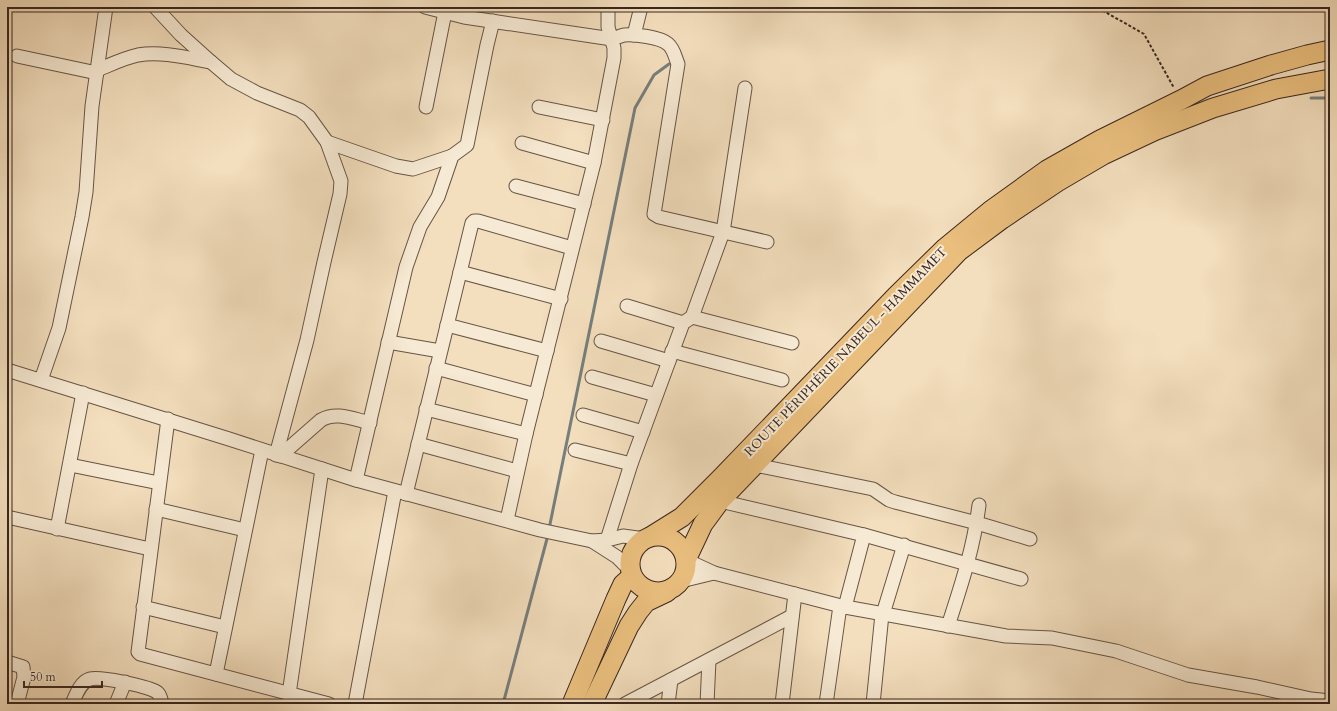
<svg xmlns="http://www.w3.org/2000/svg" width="1337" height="711" font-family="Cardo,serif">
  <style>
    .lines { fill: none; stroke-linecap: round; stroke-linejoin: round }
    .stream { stroke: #767f7d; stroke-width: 3 }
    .minor-casing { stroke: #675546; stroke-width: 15 }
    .highway-casing { stroke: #38271f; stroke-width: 21 }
    .path { stroke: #38271f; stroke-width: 2; stroke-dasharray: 3 2; stroke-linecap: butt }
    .minor { stroke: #f7ead4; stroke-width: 13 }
    .highway { stroke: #eabf7e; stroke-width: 19 }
    .labels { text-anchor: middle; stroke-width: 4; stroke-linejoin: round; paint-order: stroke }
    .street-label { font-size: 13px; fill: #38271f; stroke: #f7ead4 }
  </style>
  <rect width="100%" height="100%" fill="#f3debd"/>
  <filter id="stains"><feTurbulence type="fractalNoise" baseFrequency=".005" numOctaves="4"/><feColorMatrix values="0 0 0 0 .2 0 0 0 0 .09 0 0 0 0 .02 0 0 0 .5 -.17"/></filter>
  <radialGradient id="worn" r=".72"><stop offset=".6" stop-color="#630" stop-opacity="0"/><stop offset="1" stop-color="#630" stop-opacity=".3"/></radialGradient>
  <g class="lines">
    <g class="stream">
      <path d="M1311 98H1330"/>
      <path d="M549 529 635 108 654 75 669 64"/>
      <path d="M503 704 548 535"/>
    </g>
    <g class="minor-casing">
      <g id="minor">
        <path d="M155 7 181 35 211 62 231 79 257 93 300 110 309 117 327 142 341 181 340 194 324 262 307 340 276 455"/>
        <path d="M425 7 464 17 612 39C616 38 620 36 624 35 634 34 660 37 668 44 674 49 675 57 678 64L654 214 659 217 767 242"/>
        <path d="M634 35 641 7"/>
        <path d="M17 56 97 73"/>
        <path d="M97 70C110 65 124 58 138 55 162 51 188 58 211 62"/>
        <path d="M426 107 445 12"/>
        <path d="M539 107 603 120"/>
        <path d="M327 142 396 166 413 169 452 156"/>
        <path d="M522 143 594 163"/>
        <path d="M516 186 584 204"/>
        <path d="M460 272 561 299"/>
        <path d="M627 306 683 323"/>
        <path d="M692 317 792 343"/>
        <path d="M447 325 547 351"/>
        <path d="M601 341 669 361"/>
        <path d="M388 342 440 351"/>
        <path d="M672 351 782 380"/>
        <path d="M436 368 536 395"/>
        <path d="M7 370 229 439 356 480 540 530 592 541 607 540 623 536 645 539"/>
        <path d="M592 377 656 395"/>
        <path d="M41 380 59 328 82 217 86 192 92 106 106 7"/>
        <path d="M426 409 526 434"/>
        <path d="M583 415 643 432"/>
        <path d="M168 419 138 652 140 654 329 704"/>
        <path d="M418 444 517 471"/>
        <path d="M575 450 631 464"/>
        <path d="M280 456 321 420C336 411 353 419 370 423"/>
        <path d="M70 465 159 483"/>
        <path d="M755 465 873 489 889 500 895 502 977 523 1030 539"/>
        <path d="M356 480 406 267 420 227 438 197 452 156 467 145 487 45 493 21"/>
        <path d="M406 494 472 223 474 221H478L572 248"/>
        <path d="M720 501 864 535 1021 579"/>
        <path d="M156 509 245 530"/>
        <path d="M7 517 150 549"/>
        <path d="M507 520 526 434 594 163 614 58V48L608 27V7"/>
        <path d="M57 529 83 393"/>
        <path d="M607 540 631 464 683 323 692 317 723 232 745 88"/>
        <path d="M592 541 617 557 630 570"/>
        <path d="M686 560 714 573 845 607 1006 636 1052 638 1116 651 1188 675 1257 687 1311 699 1330 701"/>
        <path d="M681 581 714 573"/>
        <path d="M143 607 225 627"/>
        <path d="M845 607 864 535"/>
        <path d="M883 614 904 545"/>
        <path d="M948 626C961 586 974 547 979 505"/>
        <path d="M7 662 23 667 24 677 17 704"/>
        <path d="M216 674 262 450"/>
        <path d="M289 694 322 469"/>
        <path d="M72 704C76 695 80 682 90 679 100 676 145 686 155 691 160 693 161 699 162 704"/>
        <path d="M116 704 125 682"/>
        <path d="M355 704 395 491"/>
        <path d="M625 704 792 616"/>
        <path d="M668 704 671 680"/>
        <path d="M707 704 709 660"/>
        <path d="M782 704 795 594"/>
        <path d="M826 704 840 606"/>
        <path d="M873 704 882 614"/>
      </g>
    </g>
    <g class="highway-casing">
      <g id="highway">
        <circle cx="658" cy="564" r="28"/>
        <path d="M650 537 682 517 722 477 896 296 945 248 990 211 1047 170 1100 140 1181 100 1207 86 1271 65 1307 55 1330 50"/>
        <path d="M686 560 703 524 720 501 959 251 1002 219 1057 182 1103 155 1154 131 1213 108 1276 89 1330 79"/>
        <path d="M572 704 616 599 623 584 632 576"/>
        <path d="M592 704 629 626 638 612 646 602 667 592"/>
      </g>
    </g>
    <path class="path" d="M1101 7 1100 9 1144 34 1174 88"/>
    <use href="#minor" class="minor"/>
    <use href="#highway" class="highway"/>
  </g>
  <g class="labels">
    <g class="street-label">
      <text transform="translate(845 351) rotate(-46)" y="5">ROUTE PÉRIPHÉRIE NABEUL - HAMMAMET</text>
    </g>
  </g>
  <rect width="1337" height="711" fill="none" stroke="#f3debd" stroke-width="24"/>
  <rect x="8" y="8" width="1321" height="695" fill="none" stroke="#38271f" stroke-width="2"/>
  <rect x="12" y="12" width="1313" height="687" fill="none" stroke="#38271f"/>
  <path d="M24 681v6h78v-6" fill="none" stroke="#38271f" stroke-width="2"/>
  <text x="30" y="681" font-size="12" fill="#38271f" stroke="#f7ead4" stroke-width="3" paint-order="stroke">50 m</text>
  <rect width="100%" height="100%" filter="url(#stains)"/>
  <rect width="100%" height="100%" fill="url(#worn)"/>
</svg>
